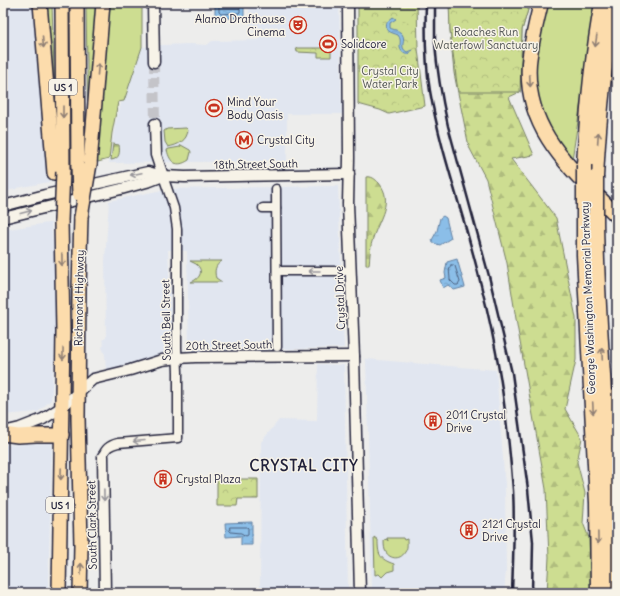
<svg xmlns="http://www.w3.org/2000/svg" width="620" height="596" font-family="Delius,sans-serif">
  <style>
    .built { fill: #e1e6f0 }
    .green { fill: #cddd91; stroke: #788066 }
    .forest { fill: url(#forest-firs); stroke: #788066 }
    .park { fill: url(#park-crowns); stroke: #788066 }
    .water { fill: url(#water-ripples); stroke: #6180a3 }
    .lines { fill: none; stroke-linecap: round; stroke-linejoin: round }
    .shore { stroke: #4c6080; stroke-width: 1 }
    .tertiary-tunnel { stroke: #c4c4c9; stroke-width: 10; stroke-dasharray: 10 5; stroke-linecap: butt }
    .minor-casing { stroke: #22223b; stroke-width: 11 }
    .tertiary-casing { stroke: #22223b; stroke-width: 13 }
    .trunk-casing { stroke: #22223b; stroke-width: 16 }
    .motorway-casing { stroke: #22223b; stroke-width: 17 }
    .minor { stroke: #f7f3e8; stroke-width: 8 }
    .tertiary { stroke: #f7f3e8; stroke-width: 10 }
    .trunk { stroke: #fcdcac; stroke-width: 13 }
    .motorway { stroke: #fcdcac; stroke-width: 14 }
    .rail { stroke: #22223b; stroke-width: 2.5 }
    .trunk-bridge-casing { stroke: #22223b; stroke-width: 16; stroke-linecap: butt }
    .motorway-bridge-casing { stroke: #22223b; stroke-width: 17; stroke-linecap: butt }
    .trunk-bridge { stroke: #fcdcac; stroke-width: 13 }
    .motorway-bridge { stroke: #fcdcac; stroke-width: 14 }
    .oneway { stroke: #8f7f74 }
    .oneway2 { stroke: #97959a }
    .labels { text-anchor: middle; stroke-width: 3; stroke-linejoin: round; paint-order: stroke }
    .shield { fill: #f7f3e8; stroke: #62616f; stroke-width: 1 }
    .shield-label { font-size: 10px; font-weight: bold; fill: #22223b }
    .poi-label { font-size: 11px; fill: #22223b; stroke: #f7f3e8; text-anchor: start }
    .park-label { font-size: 11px; fill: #4d5150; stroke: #f7f3e8 }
    .street-label { font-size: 11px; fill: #22223b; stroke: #f7f3e8 }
    .district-label { font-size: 15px; font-weight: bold; letter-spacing: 1px; fill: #22223b; stroke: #f7f3e8 }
  </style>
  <defs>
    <pattern id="forest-firs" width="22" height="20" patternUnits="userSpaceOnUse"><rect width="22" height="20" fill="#cddd91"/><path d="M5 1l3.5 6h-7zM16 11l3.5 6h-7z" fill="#b0bd7e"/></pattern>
    <pattern id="park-crowns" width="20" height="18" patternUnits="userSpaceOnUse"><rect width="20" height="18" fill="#cddd91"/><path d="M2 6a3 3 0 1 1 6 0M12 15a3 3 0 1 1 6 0" fill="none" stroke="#b0bd7e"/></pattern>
    <pattern id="water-ripples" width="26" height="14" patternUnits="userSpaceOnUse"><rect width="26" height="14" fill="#8bbee8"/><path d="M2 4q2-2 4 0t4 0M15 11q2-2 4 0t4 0" fill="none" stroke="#78a3c8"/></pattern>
  </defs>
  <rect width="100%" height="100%" fill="#ededec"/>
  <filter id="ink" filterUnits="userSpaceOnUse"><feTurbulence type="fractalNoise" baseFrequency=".025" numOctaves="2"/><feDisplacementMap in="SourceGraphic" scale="8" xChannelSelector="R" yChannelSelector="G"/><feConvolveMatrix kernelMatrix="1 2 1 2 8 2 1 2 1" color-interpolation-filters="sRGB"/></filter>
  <g filter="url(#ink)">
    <g class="built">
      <path d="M3 3H33L45 110 50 174 49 182 17 188 16 189 11 190 9 191H5L3 193Z"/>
      <path d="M249 3H339L342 114H287V161L109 163 115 124 121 104 142 47 162 45 191 44 207 45 212 41 259 40 258 33 249 23Z"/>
      <path d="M338 186 344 348 189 351 187 251 168 250 172 339 170 344 167 349 162 354 106 370 105 355 102 347 104 345 102 340 106 338 105 261 109 201 167 189Z"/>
      <path d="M48 223H51L58 298 51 400 38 412 3 415V230Z"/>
      <path d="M366 359 496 370 505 485 506 571 504 593H372Z"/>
      <path d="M318 364 344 365 348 593H260L261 442 279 420 317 421Z"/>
      <path d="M52 443 48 593H3V445Z"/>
    </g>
    <g class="green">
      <path d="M43 3H52L55 105Z"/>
      <path d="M86 3H99L88 131Z"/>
      <path d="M108 3H142V47L124 101 118 102 112 133 109 159 94 163Z"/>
      <path d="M547 3H596L572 160 553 135 542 115 534 80 536 46Z"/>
      <path d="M186 128 188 130C187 141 178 145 168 147L165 142 164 131 167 129Z"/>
      <path d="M181 145 190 150 191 152 189 160C177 168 170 163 167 150L169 149 180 147Z"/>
      <path d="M190 261H222C215 265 214 271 216 278L222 282H190C199 280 205 271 196 264 194 263 192 262 190 261Z"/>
      <path d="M374 537 378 540C378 554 379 559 394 564V570L387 572 382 577 379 574 375 575Z"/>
      <path d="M387 538H403L404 540 407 539C407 544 408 548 405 552 400 561 388 559 385 550 384 547 384 543 384 540L387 539 388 541Z"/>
    </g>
    <g class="forest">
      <path d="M450 3H530L522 30 520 92 509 97 534 155 511 159 556 218 576 318V360L565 409 582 438 577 462 585 493 583 523 589 538 591 593H547L549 557 546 489 517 325 507 263 486 179 469 147 454 73 450 30Z"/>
      <path d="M113 144 119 145C120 152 120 159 111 160Z"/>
      <path d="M366 177C372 176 375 179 379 183 394 201 379 219 373 238 370 246 370 256 369 265H366Z"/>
    </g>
    <g class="park">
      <path d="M358 3H417L418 49 425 106 389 114 380 110 358 104Z"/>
      <path d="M449 3H530L522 30 520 92H458L450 30Z"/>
      <path d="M296 48H331V57H318V53L297 52Z"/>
      <path d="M217 479H258V499H238L237 506H217Z"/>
    </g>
    <g class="water">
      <rect x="215" y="3" width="29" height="15"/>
      <path d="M393 17 396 19 390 23V28C394 30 399 30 402 34 407 41 398 47 407 52L412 50 409 54H405C395 48 404 42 398 35 391 32 384 32 387 22Z"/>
      <path d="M443 216 446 218 451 238 440 245 433 243 432 240 437 231 440 218Z"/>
      <path d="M457 259 465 287 454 290 448 285 443 288 440 280 446 278 445 273 447 262Z"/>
      <path d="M252 522V545H241V536L226 537 225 523Z"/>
    </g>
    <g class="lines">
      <g class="shore">
        <path d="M219 3V12L221 14 239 13 240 12V3"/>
        <path d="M451 265H454L455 266 460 282 458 285H455L450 280C450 275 448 269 451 265Z"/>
        <path d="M230 527H247L248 528V535L246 536 241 533 231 532 230 531Z"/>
      </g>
      <path class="tertiary-tunnel" d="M154 62 155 124"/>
      <g class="minor-casing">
        <g id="minor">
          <path d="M276 189 277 347"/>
          <path d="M263 208H276"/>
          <path d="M277 271H351"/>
          <path d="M103 456C105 448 110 445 118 443L178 438V372L177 348V229L174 208 163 176"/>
        </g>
      </g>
      <g class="tertiary-casing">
        <g id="tertiary">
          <path d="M153 3 154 62"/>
          <path d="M348 3 349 158 348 204 354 356 360 593"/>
          <path d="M155 124 156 155 163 176"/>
          <path d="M3 206 45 195 148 172 163 176 185 177 349 174"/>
          <path d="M3 218 121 189 150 181 163 176"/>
          <path d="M3 432 20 428 43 419 62 407 93 379 130 370 162 360 178 358 195 357 354 356"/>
          <path d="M103 456 105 593"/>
        </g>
      </g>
      <g class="trunk-casing">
        <g id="trunk">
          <path d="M40 3 54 173"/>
          <path d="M62 3 63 171"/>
          <path d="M77 3 78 167"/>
          <path d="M90 164 103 3"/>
          <path d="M3 434 18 436 36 435H62"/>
          <path d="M59 593 63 332 61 221"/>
          <path d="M80 593 81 545 78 418 79 288 81 217"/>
        </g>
      </g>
      <g class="motorway-casing">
        <g id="motorway">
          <path d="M541 3C536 23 531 43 529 63 524 132 574 171 617 216"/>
          <path d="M584 165C587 111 592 56 602 3"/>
          <path d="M596 177C599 119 604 60 615 3"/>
          <path d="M584 202V255L597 503 598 593"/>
          <path d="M596 213C596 262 599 310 602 359 607 437 611 515 611 593"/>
          <path d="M611 420 613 406 617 396"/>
        </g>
      </g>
      <use href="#minor" class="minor"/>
      <use href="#tertiary" class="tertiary"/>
      <use href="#trunk" class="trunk"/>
      <use href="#motorway" class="motorway"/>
      <g class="rail">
        <path d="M426 3C425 32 425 62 430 91 441 155 465 217 480 281 488 312 495 344 500 376 506 413 510 452 513 490 515 524 513 559 512 593"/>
        <path d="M435 3C435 16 435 30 435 43 437 71 442 99 448 126L489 276 512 373 528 489 533 542 532 593"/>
      </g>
      <g class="trunk-bridge-casing">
        <g id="trunk-bridge">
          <path d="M78 167 79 194"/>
          <path d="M81 217 90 164"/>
          <path d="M61 221 63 171"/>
        </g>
      </g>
      <g class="motorway-bridge-casing">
        <g id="motorway-bridge">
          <path d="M584 202V165"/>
          <path d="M596 213V177"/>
        </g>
      </g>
      <use href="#trunk-bridge" class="trunk-bridge"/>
      <use href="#motorway-bridge" class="motorway-bridge"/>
    </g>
    <defs><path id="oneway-shaft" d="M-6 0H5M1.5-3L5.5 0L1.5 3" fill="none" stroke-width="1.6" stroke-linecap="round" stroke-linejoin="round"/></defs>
    <g class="oneway">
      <use href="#oneway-shaft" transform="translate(596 41) rotate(98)"/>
      <use href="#oneway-shaft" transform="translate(43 42) rotate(85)"/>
      <use href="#oneway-shaft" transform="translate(98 69) rotate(-85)"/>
      <use href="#oneway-shaft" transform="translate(530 81) rotate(87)"/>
      <use href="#oneway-shaft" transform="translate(63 112) rotate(90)"/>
      <use href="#oneway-shaft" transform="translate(598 138) rotate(-86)"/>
      <use href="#oneway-shaft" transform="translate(62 260) rotate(89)"/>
      <use href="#oneway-shaft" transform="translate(63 354) rotate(91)"/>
      <use href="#oneway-shaft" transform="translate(602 354) rotate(-93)"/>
      <use href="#oneway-shaft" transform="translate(593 408) rotate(87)"/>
      <use href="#oneway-shaft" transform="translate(61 474) rotate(92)"/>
      <use href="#oneway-shaft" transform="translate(598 538) rotate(89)"/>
      <use href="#oneway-shaft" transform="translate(81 569) rotate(-89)"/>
    </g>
    <g class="oneway2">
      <use href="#oneway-shaft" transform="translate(136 174) rotate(168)"/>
      <use href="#oneway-shaft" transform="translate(26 212) rotate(-14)"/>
      <use href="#oneway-shaft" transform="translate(314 271) rotate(-180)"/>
      <use href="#oneway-shaft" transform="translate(139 441) rotate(175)"/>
      <use href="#oneway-shaft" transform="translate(104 495) rotate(89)"/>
    </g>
  </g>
  <defs>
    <g id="theatre-ring" transform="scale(0.9)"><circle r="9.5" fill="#f7f3e8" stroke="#c8321e" stroke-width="1.5"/><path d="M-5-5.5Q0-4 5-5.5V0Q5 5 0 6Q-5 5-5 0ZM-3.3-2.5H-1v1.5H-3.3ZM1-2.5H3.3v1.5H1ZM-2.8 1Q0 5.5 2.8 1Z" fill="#c8321e"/></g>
    <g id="stadium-ring" transform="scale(0.9)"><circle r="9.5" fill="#f7f3e8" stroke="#c8321e" stroke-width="1.5"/><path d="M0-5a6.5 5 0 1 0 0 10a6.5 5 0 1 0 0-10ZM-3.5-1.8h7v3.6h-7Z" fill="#c8321e"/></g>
    <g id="metro-ring" transform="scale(0.9)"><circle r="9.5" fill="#f7f3e8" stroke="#c8321e" stroke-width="1.5"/><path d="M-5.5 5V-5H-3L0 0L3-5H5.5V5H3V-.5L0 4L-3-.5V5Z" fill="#c8321e"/></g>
    <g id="building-ring" transform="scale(0.9)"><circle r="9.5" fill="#f7f3e8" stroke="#c8321e" stroke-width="1.5"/><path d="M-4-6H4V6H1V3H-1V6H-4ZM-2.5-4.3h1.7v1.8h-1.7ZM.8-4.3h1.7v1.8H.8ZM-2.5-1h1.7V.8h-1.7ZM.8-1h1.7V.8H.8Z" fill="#c8321e"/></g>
  </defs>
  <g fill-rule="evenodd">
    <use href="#theatre-ring" x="298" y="25"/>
    <use href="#stadium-ring" x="328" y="44"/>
    <use href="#stadium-ring" x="214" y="108"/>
    <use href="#metro-ring" x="244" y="140"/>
    <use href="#building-ring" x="433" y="421"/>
    <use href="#building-ring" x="163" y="479"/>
    <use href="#building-ring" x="469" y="530"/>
  </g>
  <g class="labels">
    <g class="shield">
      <rect x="49" y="79" width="28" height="16" rx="3"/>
      <rect x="46" y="497" width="28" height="16" rx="3"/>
    </g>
    <g class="shield-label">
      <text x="63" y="91">US 1</text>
      <text x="60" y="509">US 1</text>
    </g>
    <g class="poi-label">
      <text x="285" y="23" text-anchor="end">Alamo Drafthouse<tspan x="285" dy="13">Cinema</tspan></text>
      <text x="341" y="48">Solidcore</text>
      <text x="227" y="106">Mind Your<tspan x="227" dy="13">Body Oasis</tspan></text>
      <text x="257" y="144">Crystal City</text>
      <text x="446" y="419">2011 Crystal<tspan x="446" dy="13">Drive</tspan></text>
      <text x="176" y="483">Crystal Plaza</text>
      <text x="482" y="528">2121 Crystal<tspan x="482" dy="13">Drive</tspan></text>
    </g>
    <g class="park-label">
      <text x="486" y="36">Roaches Run<tspan x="486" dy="13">Waterfowl Sanctuary</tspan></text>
      <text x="390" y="75">Crystal City<tspan x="390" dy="13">Water Park</tspan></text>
    </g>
    <g class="street-label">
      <text transform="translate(256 164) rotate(-1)" y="4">18th Street South</text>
      <text transform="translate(79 298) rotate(-89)" y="4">Richmond Highway</text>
      <text transform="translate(340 298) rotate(-92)" y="4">Crystal Drive</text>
      <text transform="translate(588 298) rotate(-92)" y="4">George Washington Memorial Parkway</text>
      <text transform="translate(166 320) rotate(-91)" y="4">South Bell Street</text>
      <text transform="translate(229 345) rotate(-1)" y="4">20th Street South</text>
      <text transform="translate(92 525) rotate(-91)" y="4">South Clark Street</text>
    </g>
    <g class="district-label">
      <text x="304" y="471">CRYSTAL CITY</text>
    </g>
  </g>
  <rect width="620" height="596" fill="none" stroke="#f7f3e8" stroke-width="16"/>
  <rect x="8" y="8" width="604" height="580" fill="none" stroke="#22223b" stroke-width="1.5" filter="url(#ink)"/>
</svg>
